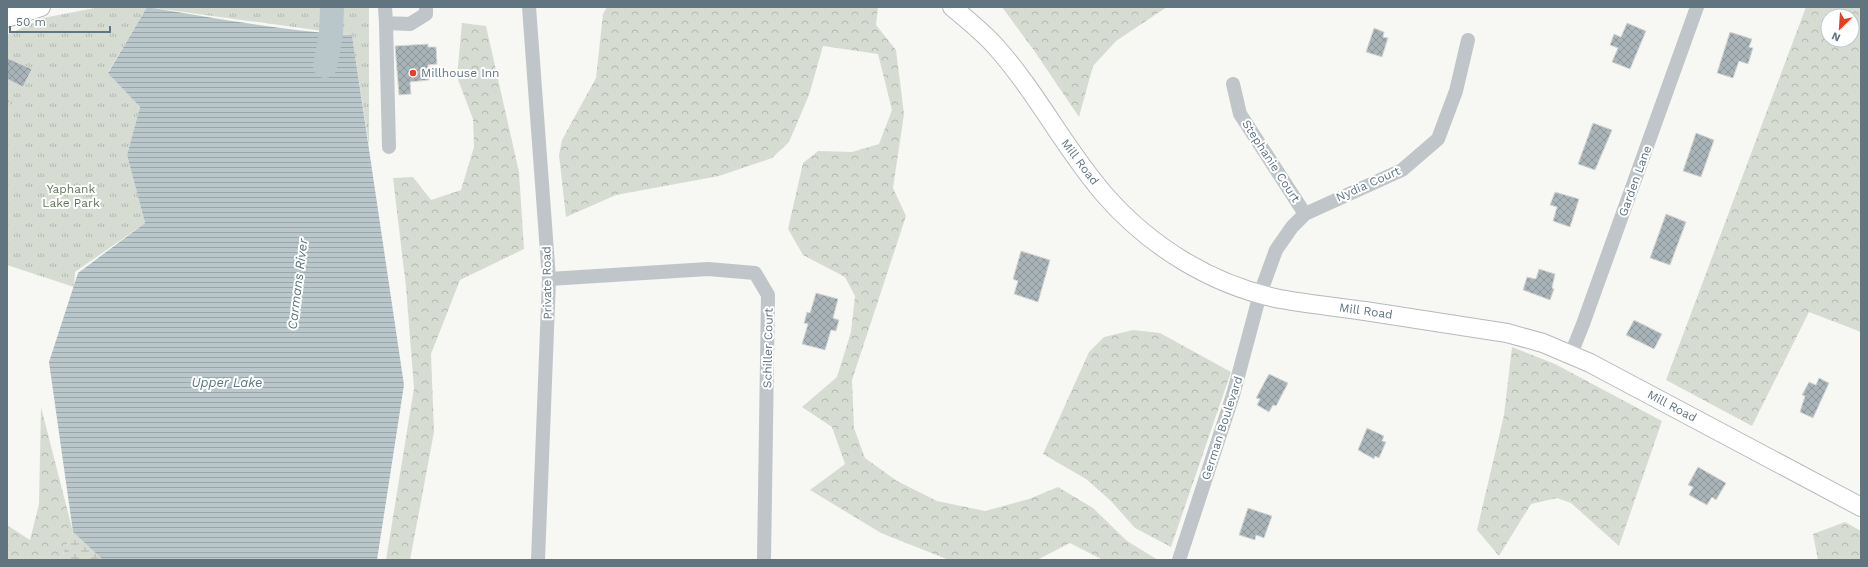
<svg xmlns="http://www.w3.org/2000/svg" width="1868" height="567" font-family="'Work Sans',sans-serif">
  <style>
    .forest { fill: url(#forest-crowns); fill-rule: evenodd }
    .wetland { fill: url(#wetland-marsh) }
    .park { fill: url(#park-tufts) }
    .water { fill: url(#water-rules) }
    .lines { fill: none; stroke-linecap: round; stroke-linejoin: round }
    .river { stroke: #b9c7cb; stroke-width: 24 }
    .building { fill: url(#building-cross-hatch); stroke: #d8d8d6 }
    .major-casing { stroke: #b5babe; stroke-width: 20 }
    .path { stroke: #b9bdbf; stroke-width: 2.5; stroke-dasharray: 2 2; stroke-linecap: butt }
    .minor { stroke: #bfc5c8; stroke-width: 14 }
    .major { stroke: #fff; stroke-width: 18 }
    .poi-dot { fill: #ec3b1e; stroke: #fff; stroke-width: 1.5 }
    .labels { text-anchor: middle; stroke-width: 4; stroke-linejoin: round; paint-order: stroke }
    .poi-label { font-size: 12px; fill: #607580; stroke: #fff; text-anchor: start }
    .street-label { font-size: 12px; fill: #607580; stroke: #fff }
    .park-label { font-size: 12px; fill: #66785f; stroke: #fff }
    .water-label { font-size: 13px; font-style: italic; fill: #5b767c; stroke: #fff }
  </style>
  <defs>
    <pattern id="forest-crowns" width="20" height="18" patternUnits="userSpaceOnUse"><rect width="20" height="18" fill="#d7dcd2"/><path d="M2 6a3 3 0 1 1 6 0M12 15a3 3 0 1 1 6 0" fill="none" stroke="#b2b7b0"/></pattern>
    <pattern id="wetland-marsh" width="20" height="14" patternUnits="userSpaceOnUse"><rect width="20" height="14" fill="#d7dcd2"/><path d="M1 5h8M5 5V1M11 12h8M15 12V8" fill="none" stroke="#b2b7b0"/></pattern>
    <pattern id="park-tufts" width="24" height="20" patternUnits="userSpaceOnUse"><rect width="24" height="20" fill="#d7dcd2"/><path d="M3 7l-1-3M5 7V3M7 7l1-3M15 17l-1-3M17 17v-4M19 17l1-3" fill="none" stroke="#b2b7b0"/></pattern>
    <pattern id="water-rules" width="6" height="5" patternUnits="userSpaceOnUse"><rect width="6" height="5" fill="#b9c7cb"/><path d="M0 2.5h6" fill="none" stroke="#9aa6aa"/></pattern>
    <pattern id="building-cross-hatch" width="8" height="8" patternUnits="userSpaceOnUse"><rect width="8" height="8" fill="#a8b3b7"/><path d="M0 0l8 8M0 8l8-8" fill="none" stroke="#8c969a"/></pattern>
  </defs>
  <rect width="100%" height="100%" fill="#f7f7f3"/>
  <g class="forest">
    <path d="M607 7H878L876 25 896 50 904 114 893 188 906 216 852 380 854 428 865 458 897 481 937 501 985 511 1029 499 1058 487 1093 508 1127 541 1158 560H1103L1070 543 1037 560H949L881 533 810 490 845 464 832 427 802 407 837 377 851 332 855 296 845 277 803 255 788 229 803 163 818 151 852 152 879 144 892 110 878 54 823 46 809 95 789 142 772 158 719 176 616 195 566 217 559 155 562 140 596 78 603 14Z"/>
    <path d="M1002 7H1167L1116 41 1093 66 1079 117 1035 52Z"/>
    <path d="M1806 7H1861V332L1809 312 1752 426 1666 380ZM1828 16H1852V40H1828Z"/>
    <path d="M462 23 486 26 519 172 524 249 460 280 431 354 434 432 410 560H386L414 388 406 287 393 178 413 177 431 200 461 190 474 147 473 119 457 77Z"/>
    <path d="M1133 330 1160 333 1231 372 1171 547 1135 528 1111 501 1086 479 1043 454 1089 352 1104 337Z"/>
    <path d="M1512 347 1555 364 1662 421 1619 546 1571 503 1557 498 1531 504 1499 556 1477 530 1504 415Z"/>
    <path d="M41 407 73 532 60 560H7V525L30 540 39 504Z"/>
    <path d="M1845 522 1861 531V560H1818L1813 534Z"/>
  </g>
  <path class="wetland" d="M73 532 103 560H60Z"/>
  <path class="park" d="M100 7H369V146L352 35 147 7 108 72 140 107 127 155 145 223 75 272 74 287 7 265V35L43 18Z"/>
  <path class="water" d="M147 7C215 18 284 31 352 35L404 385 377 560H103L73 532 49 362 78 273 145 223 127 155 140 107 108 73Z"/>
  <g class="lines">
    <path class="river" d="M325 66 331 34 332 7"/>
  </g>
  <g class="building">
    <path d="M1627 23 1646 31 1630 69 1612 62 1618 48 1610 45 1614 34 1621 37Z"/>
    <path d="M1374 28 1384 32 1383 37 1388 38 1382 57 1366 52Z"/>
    <path d="M1730 32 1752 39 1749 47 1753 48 1748 64 1739 61 1733 78 1717 73Z"/>
    <path d="M428 44V47H436L437 64 428 65 429 80 410 82 411 94 399 95 395 46Z"/>
    <path d="M7 58 32 69 23 87 7 79Z"/>
    <path d="M1593 123 1612 130 1595 170 1578 164Z"/>
    <path d="M1696 133 1714 140 1701 177 1683 171Z"/>
    <path d="M1555 192 1579 199 1570 227 1553 221 1557 207 1550 205Z"/>
    <path d="M1666 214 1686 222 1670 265 1650 258Z"/>
    <path d="M1021 251 1050 260 1038 302 1014 294 1018 281 1013 279Z"/>
    <path d="M1539 269 1555 274 1552 288 1554 289 1550 300 1523 290 1527 277 1536 279Z"/>
    <path d="M816 293 838 299 833 318 839 320 836 331 831 330 825 350 802 344 808 324 804 323 807 312 810 313Z"/>
    <path d="M1634 320 1662 334 1654 349 1626 335Z"/>
    <path d="M1269 374 1288 383 1276 406 1273 405 1269 412 1257 405 1260 399 1256 398Z"/>
    <path d="M1819 378 1829 383 1813 418 1800 412 1805 396 1802 395 1809 382 1816 385Z"/>
    <path d="M1367 428 1384 436 1382 441 1386 442 1379 458 1375 456 1374 459 1358 450Z"/>
    <path d="M1698 467 1726 483 1716 500 1712 497 1707 505 1689 495 1693 487 1688 485Z"/>
    <path d="M1248 508 1272 516 1264 538 1256 535 1255 540 1239 535Z"/>
  </g>
  <g class="lines">
    <g class="major-casing">
      <g id="major">
        <path d="M952 7C968 20 984 33 997 48 1037 93 1065 149 1104 194 1150 247 1212 285 1280 299 1308 304 1337 307 1365 311 1412 318 1459 326 1507 333L1543 343 1590 363 1861 507"/>
        <path d="M7 18 41 7"/>
      </g>
    </g>
    <path class="path" d="M7 101 12 103"/>
    <g class="minor">
      <path d="M385 7 386 23 410 24 426 14V7"/>
      <path d="M529 7 549 279 538 560"/>
      <path d="M386 23 389 147"/>
      <path d="M1233 84 1240 114 1305 214"/>
      <path d="M549 279 708 269 755 273 768 295 764 560"/>
      <path d="M1571 354 1583 324 1697 7"/>
      <path d="M1179 560 1233 395 1260 294 1276 250 1292 227 1305 214 1402 170 1438 139 1456 91 1468 40"/>
    </g>
    <use href="#major" class="major"/>
  </g>
  <circle class="poi-dot" cx="413" cy="73" r="4"/>
  <g class="labels">
    <g class="poi-label">
      <text x="421" y="77">Millhouse Inn</text>
    </g>
    <g class="street-label">
      <text transform="translate(1271 161) rotate(57)" y="4">Stephanie Court</text>
      <text transform="translate(1080 162) rotate(53)" y="4">Mill Road</text>
      <text transform="translate(1635 181) rotate(-70)" y="4">Garden Lane</text>
      <text transform="translate(1368 184) rotate(-24)" y="4">Nydia Court</text>
      <text transform="translate(547 283) rotate(-91)" y="4">Private Road</text>
      <text transform="translate(1366 311) rotate(8)" y="4">Mill Road</text>
      <text transform="translate(768 348) rotate(-89)" y="4">Schiller Court</text>
      <text transform="translate(1672 406) rotate(28)" y="4">Mill Road</text>
      <text transform="translate(1222 428) rotate(-72)" y="4">German Boulevard</text>
    </g>
    <g class="park-label">
      <text x="71" y="193">Yaphank<tspan x="71" dy="14">Lake Park</tspan></text>
    </g>
    <g class="water-label">
      <text transform="translate(297 284) rotate(-83)" y="5">Carmans River</text>
      <text x="227" y="387">Upper Lake</text>
    </g>
  </g>
  <rect width="1868" height="567" fill="none" stroke="#607580" stroke-width="16"/>
  <g transform="translate(1840 28) rotate(205)"><circle r="19" fill="#ffffff" stroke="#bfc8cc"/>
  <path d="M0-3L7 15L0 10L-7 15Z" fill="#ec3b1e"/>
  <text y="-6" font-size="11" font-weight="bold" text-anchor="middle" fill="#607580">N</text>
  </g>
  <path d="M10 26v6h100v-6" fill="none" stroke="#607580" stroke-width="2"/>
  <text x="16" y="26" font-size="12" fill="#607580" stroke="#ffffff" stroke-width="3" paint-order="stroke">50 m</text>
</svg>
